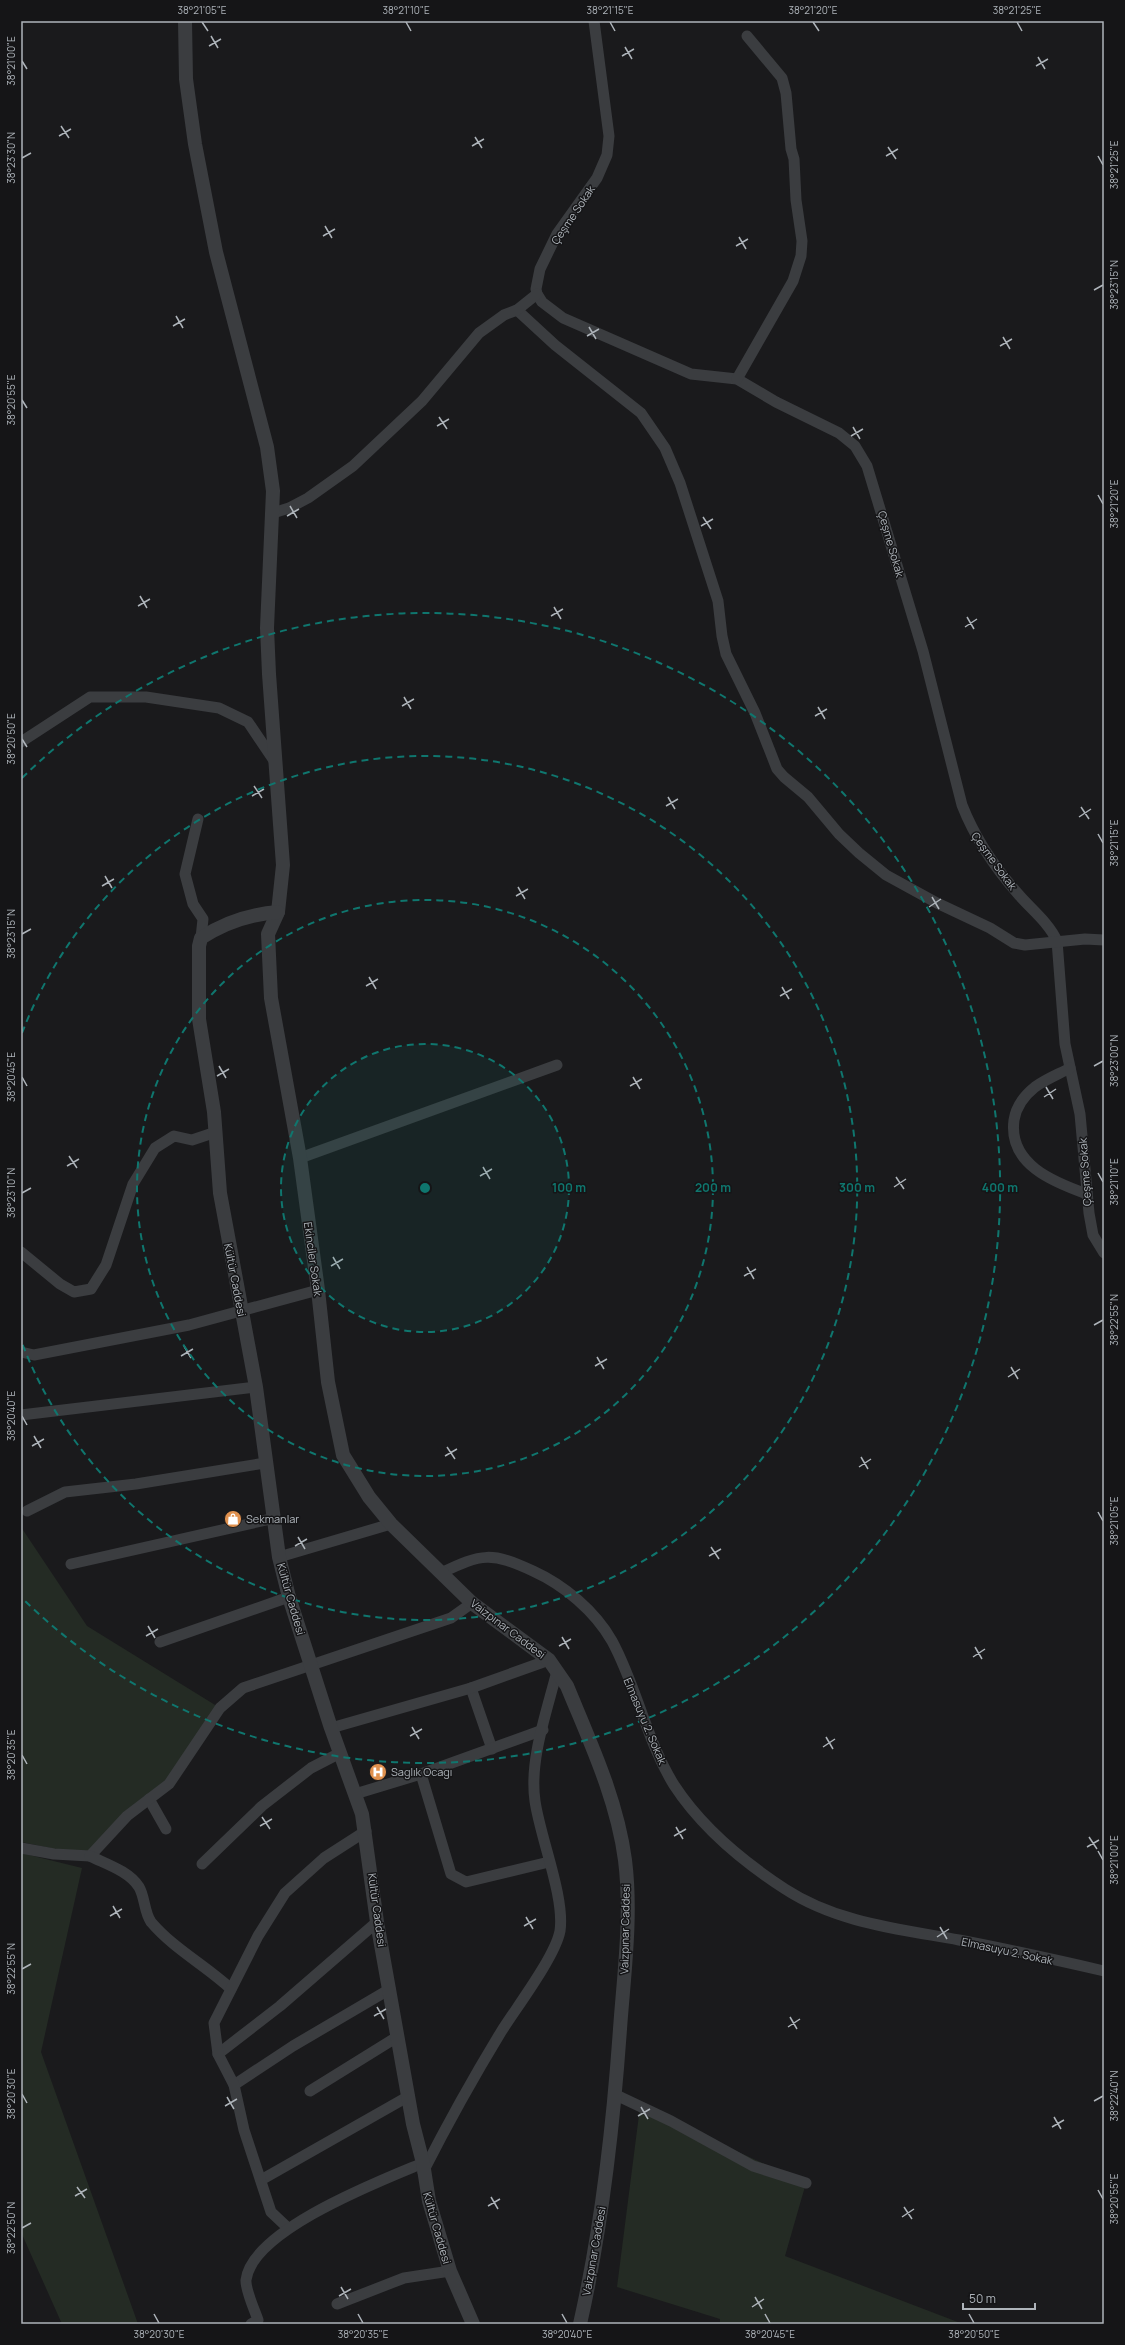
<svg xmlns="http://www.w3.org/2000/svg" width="1125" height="2345" font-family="Manrope,sans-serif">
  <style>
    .green { fill: #242b24 }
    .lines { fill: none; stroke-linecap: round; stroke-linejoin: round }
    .minor { stroke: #3b3d40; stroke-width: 11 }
    .tertiary { stroke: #3b3d40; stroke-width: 14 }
    .ticks { fill: none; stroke: #aeb4ba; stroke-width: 1.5 }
    .ring { fill: none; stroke: #0f766e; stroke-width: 2; stroke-dasharray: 7 5 }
    .labels { text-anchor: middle; stroke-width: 3; stroke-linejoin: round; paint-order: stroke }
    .street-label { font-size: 11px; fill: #aeb4ba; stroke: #151517 }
    .poi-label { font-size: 11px; fill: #aeb4ba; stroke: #151517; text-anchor: start }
    .centre { fill: #0f766e; stroke: #151517; stroke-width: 2 }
    .ring-label { font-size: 12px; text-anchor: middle; font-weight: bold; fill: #0f766e; stroke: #151517; stroke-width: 3; stroke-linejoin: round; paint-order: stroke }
    .neatline { fill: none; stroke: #aeb4ba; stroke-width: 1.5 }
    .ticks-label { font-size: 10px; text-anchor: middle; fill: #aeb4ba }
  </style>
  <rect width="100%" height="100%" fill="#1a1a1c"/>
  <g class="green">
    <path d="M21 1527 87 1626 220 1708 169 1784 90 1856 21 1842Z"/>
    <path d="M21 1853 82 1868 41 2052 138 2324H62L21 2232Z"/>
    <path d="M640 2107 806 2183 785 2256 963 2324H720V2319L617 2287Z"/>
  </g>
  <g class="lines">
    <g class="minor">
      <path d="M594 21 609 136 607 155 597 178 557 234 540 269 536 289 537 294 542 302 563 318 691 374 737 379 776 402 839 433 855 446 867 466 923 651 962 805C975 838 995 868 1019 895 1032 910 1049 923 1057 941L1065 1044 1080 1114 1089 1213 1093 1235 1104 1253"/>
      <path d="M517 310 555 345 641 413 665 448 680 483 718 601 722 636 726 654 755 713 777 769 784 777 808 797 839 834 859 853 886 875 937 903 990 928 1014 943 1025 945 1085 939 1104 940"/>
      <path d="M737 379 793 281 801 256 802 241 796 200 794 159 791 149 786 93 782 78 747 36"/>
      <path d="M273 513 289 508 308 498 353 466 422 401 479 333 504 315 517 310 537 294"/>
      <path d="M21 742 90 697H146L219 708 248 722 275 762"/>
      <path d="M198 819 185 874 193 904 203 919 201 938"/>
      <path d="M1070 1068C1059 1074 1046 1079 1035 1087 1025 1095 1016 1107 1014 1120 1008 1164 1053 1182 1087 1194"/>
      <path d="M300 1158 557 1065"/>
      <path d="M21 1252 60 1284 74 1292 91 1289 106 1265 133 1184 155 1148 174 1136 192 1140 216 1132"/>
      <path d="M21 1352 34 1355 189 1325 318 1290"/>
      <path d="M21 1415 256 1387"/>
      <path d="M27 1511 65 1492 136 1484 265 1463"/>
      <path d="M279 1557 391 1524"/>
      <path d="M71 1564 275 1518"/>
      <path d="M441 1573C482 1553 492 1552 533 1571 564 1585 595 1611 612 1641 637 1687 646 1740 674 1785 702 1828 742 1861 785 1889 837 1923 899 1929 959 1940 1007 1949 1056 1960 1104 1971"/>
      <path d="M160 1642 289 1597"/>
      <path d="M471 1688 492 1749"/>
      <path d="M331 1728 471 1688 549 1660"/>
      <path d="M421 1774 451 1874 466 1882 549 1862"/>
      <path d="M355 1794 421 1774 543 1730"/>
      <path d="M149 1799 166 1829"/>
      <path d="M21 1848 54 1854 90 1856 127 1816 169 1784 220 1708 243 1688 451 1618 472 1603"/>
      <path d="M90 1856C106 1864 129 1871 139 1887 145 1897 144 1912 151 1922 174 1949 205 1965 231 1989"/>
      <path d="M202 1864 262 1806 311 1768 340 1753"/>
      <path d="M218 2054 280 2006 377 1922"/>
      <path d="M234 2085 293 2046 390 1989"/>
      <path d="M310 2091 397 2037"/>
      <path d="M616 2095 671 2121 753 2166 806 2183"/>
      <path d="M423 2172C447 2125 473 2078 501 2032 516 2008 555 1957 560 1931 565 1897 540 1837 535 1801 529 1760 547 1711 557 1671"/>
      <path d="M261 2180 409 2096"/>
      <path d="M288 2228 271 2212 244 2130 234 2085 218 2054 214 2023 258 1936 285 1893 324 1858 366 1831"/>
      <path d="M337 2304 404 2278 450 2271"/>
      <path d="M251 2324 258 2320C255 2311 245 2289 246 2280 252 2230 380 2181 423 2163"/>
    </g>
    <g class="tertiary">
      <path d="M185 21 186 79 195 144 216 252 267 447 273 491 267 628 269 674 283 865 278 912 268 934 271 998 300 1158 318 1290 328 1382 343 1455 369 1497 391 1524 472 1603 549 1660 567 1686C590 1742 617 1799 625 1860 632 1916 624 1973 620 2029 613 2129 602 2227 580 2324"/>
      <path d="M278 912C252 914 224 923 201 938L199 946V1019L214 1112 220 1193 256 1387 279 1557 289 1597 331 1728 362 1814 377 1922 413 2124 423 2163 429 2201 450 2271 473 2324"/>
    </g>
  </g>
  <path class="ticks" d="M202 22 208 31M406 22 411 31M610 22 615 31M813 22 819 31M1017 22 1022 31M211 36 218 48M209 46 221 39M625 47 632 59M622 56 634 49M1038 57 1045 69M22 61 27 69M1036 66 1048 59M61 126 69 138M59 136 71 129M475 137 482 148M472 146 484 139M888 147 896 159M886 156 898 149M1098 156 1103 165M22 158 31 153M325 226 332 238M323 236 335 229M739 237 746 249M736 246 748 239M1094 290 1103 285M176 316 183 328M173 326 185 319M589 327 596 339M587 336 599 329M1003 337 1010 349M1000 346 1012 339M22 400 27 408M439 417 447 429M437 426 449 419M853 427 860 439M851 436 863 429M1098 495 1103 504M290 506 297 518M287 516 299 509M703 517 711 529M701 526 713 519M140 596 147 608M138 606 150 599M554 607 561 619M551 616 563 609M967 617 974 629M965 627 977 619M404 697 411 709M402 706 414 699M818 707 825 719M815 716 827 709M22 739 27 747M254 786 262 798M252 796 264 789M668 797 675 809M666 806 678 799M1081 807 1089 819M1079 817 1091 809M1098 834 1103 843M105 876 112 888M102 886 114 879M518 887 525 899M516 896 528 889M932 897 939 909M929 907 941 899M22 934 31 929M369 977 376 989M366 986 378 979M782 987 789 999M780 996 792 989M219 1066 226 1078M1094 1066 1103 1061M217 1076 229 1069M22 1077 27 1086M633 1077 640 1089M630 1086 642 1079M1046 1087 1053 1099M1044 1097 1056 1089M69 1156 77 1168M67 1166 79 1159M483 1167 490 1179M1098 1173 1103 1182M480 1176 492 1169M896 1177 904 1189M894 1187 906 1179M22 1193 31 1188M333 1257 340 1269M331 1266 343 1259M747 1267 754 1279M744 1276 756 1269M1094 1325 1103 1320M184 1346 191 1358M181 1356 193 1349M597 1357 604 1369M595 1366 607 1359M1011 1367 1018 1379M1008 1377 1020 1369M22 1416 27 1425M34 1436 41 1448M32 1446 44 1439M447 1447 455 1459M445 1456 457 1449M861 1457 868 1469M859 1467 871 1459M1098 1512 1103 1521M298 1537 305 1549M295 1546 307 1539M711 1547 719 1559M709 1556 721 1549M148 1626 155 1638M146 1636 158 1629M562 1637 569 1649M559 1646 571 1639M975 1647 982 1659M973 1657 985 1649M412 1727 419 1739M410 1736 422 1729M826 1737 833 1749M823 1747 835 1739M22 1755 27 1764M262 1817 270 1829M260 1826 272 1819M676 1827 683 1839M674 1836 686 1829M1089 1837 1097 1849M1087 1847 1099 1840M1098 1851 1103 1860M113 1906 120 1918M110 1916 122 1909M526 1917 533 1929M524 1926 536 1919M940 1927 947 1939M937 1937 949 1929M22 1969 31 1964M377 2007 384 2019M374 2016 386 2009M790 2017 797 2029M788 2027 800 2019M22 2094 27 2103M227 2097 234 2109M1094 2101 1103 2096M225 2106 237 2099M641 2107 648 2119M638 2116 650 2109M1054 2117 1061 2129M1052 2127 1064 2120M77 2187 85 2198M1098 2190 1103 2199M75 2196 87 2189M491 2197 498 2209M488 2206 500 2199M904 2207 912 2219M902 2217 914 2209M22 2228 31 2223M341 2287 348 2299M339 2296 351 2289M755 2297 762 2309M752 2307 764 2299M154 2314 159 2323M358 2314 363 2323M562 2314 567 2323M765 2314 770 2323M969 2314 974 2323"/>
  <circle cx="425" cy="1188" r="144" fill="#0f766e" fill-opacity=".12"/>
  <g class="ring">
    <circle cx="425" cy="1188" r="144"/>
    <circle cx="425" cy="1188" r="288"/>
    <path d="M22 1033A432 432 0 1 1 22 1343"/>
    <path d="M22 778A575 575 0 1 1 22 1598"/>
  </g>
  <defs>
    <g id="shop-disc" transform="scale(0.9)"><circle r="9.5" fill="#e0914e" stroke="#151517"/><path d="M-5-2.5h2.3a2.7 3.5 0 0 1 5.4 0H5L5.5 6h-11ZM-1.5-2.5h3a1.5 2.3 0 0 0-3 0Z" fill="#fff"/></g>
    <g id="hospital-disc" transform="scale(0.9)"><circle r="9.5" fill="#e0914e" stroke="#151517"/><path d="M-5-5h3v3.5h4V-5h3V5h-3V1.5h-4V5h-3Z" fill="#fff"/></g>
  </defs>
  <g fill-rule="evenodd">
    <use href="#shop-disc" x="233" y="1519"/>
    <use href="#hospital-disc" x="378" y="1772"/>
  </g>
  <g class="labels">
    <g class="street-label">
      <text transform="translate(573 215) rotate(-56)" y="4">Çeşme Sokak</text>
      <text transform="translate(891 544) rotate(74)" y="4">Çeşme Sokak</text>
      <text transform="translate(994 861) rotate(54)" y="4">Çeşme Sokak</text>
      <text transform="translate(1085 1172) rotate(-94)" y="4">Çeşme Sokak</text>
      <text transform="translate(313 1259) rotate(82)" y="4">Ekinciler Sokak</text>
      <text transform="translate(235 1280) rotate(79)" y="4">Kültür Caddesi</text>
      <text transform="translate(291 1599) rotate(74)" y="4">Kültür Caddesi</text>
      <text transform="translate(508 1629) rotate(37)" y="4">Vaizpınar Caddesi</text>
      <text transform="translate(645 1721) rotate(67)" y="4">Elmasuyu 2. Sokak</text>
      <text transform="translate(377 1910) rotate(82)" y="4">Kültür Caddesi</text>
      <text transform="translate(625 1929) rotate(-89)" y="4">Vaizpınar Caddesi</text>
      <text transform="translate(1007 1951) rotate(12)" y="4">Elmasuyu 2. Sokak</text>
      <text transform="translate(437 2228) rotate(74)" y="4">Kültür Caddesi</text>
      <text transform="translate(594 2251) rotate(-80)" y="4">Vaizpınar Caddesi</text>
    </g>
    <g class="poi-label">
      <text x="246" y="1523">Sekmanlar</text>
      <text x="391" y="1776">Saglık Ocagı</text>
    </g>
  </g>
  <circle cx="425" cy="1188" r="6" class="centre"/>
  <g class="ring-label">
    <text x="569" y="1192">100 m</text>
    <text x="713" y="1192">200 m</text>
    <text x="857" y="1192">300 m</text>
    <text x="1000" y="1192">400 m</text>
  </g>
  <rect width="1125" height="2345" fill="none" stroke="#151517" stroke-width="44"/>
  <path d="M963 2303v6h72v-6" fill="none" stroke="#aeb4ba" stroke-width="2"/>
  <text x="969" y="2303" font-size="12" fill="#aeb4ba" stroke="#151517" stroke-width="3" paint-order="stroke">50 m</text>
  <rect x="22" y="22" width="1081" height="2301" class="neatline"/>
  <g class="ticks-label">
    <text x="202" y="14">38°21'05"E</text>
    <text x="406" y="14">38°21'10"E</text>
    <text x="610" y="14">38°21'15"E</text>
    <text x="813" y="14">38°21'20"E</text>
    <text x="1017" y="14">38°21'25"E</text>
    <text transform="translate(11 61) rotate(-90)" y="4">38°21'00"E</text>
    <text transform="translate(11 158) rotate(-90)" y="4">38°23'30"N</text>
    <text transform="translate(1114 165) rotate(-90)" y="4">38°21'25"E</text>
    <text transform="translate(1114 285) rotate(-90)" y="4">38°23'15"N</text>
    <text transform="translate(11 400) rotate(-90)" y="4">38°20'55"E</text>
    <text transform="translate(1114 504) rotate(-90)" y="4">38°21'20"E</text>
    <text transform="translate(11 739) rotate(-90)" y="4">38°20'50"E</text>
    <text transform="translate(1114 843) rotate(-90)" y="4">38°21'15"E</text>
    <text transform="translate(11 934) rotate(-90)" y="4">38°23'15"N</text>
    <text transform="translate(1114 1061) rotate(-90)" y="4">38°23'00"N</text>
    <text transform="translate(11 1077) rotate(-90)" y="4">38°20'45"E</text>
    <text transform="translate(1114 1182) rotate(-90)" y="4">38°21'10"E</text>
    <text transform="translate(11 1193) rotate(-90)" y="4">38°23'10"N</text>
    <text transform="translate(1114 1320) rotate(-90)" y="4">38°22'55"N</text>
    <text transform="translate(11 1416) rotate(-90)" y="4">38°20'40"E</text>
    <text transform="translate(1114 1521) rotate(-90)" y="4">38°21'05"E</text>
    <text transform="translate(11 1755) rotate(-90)" y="4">38°20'35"E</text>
    <text transform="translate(1114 1860) rotate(-90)" y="4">38°21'00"E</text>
    <text transform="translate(11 1969) rotate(-90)" y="4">38°22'55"N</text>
    <text transform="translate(11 2094) rotate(-90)" y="4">38°20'30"E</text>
    <text transform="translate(1114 2096) rotate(-90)" y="4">38°22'40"N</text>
    <text transform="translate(1114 2199) rotate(-90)" y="4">38°20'55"E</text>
    <text transform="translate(11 2228) rotate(-90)" y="4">38°22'50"N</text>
    <text x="159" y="2338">38°20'30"E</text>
    <text x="363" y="2338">38°20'35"E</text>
    <text x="567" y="2338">38°20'40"E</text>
    <text x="770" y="2338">38°20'45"E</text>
    <text x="974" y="2338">38°20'50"E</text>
  </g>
</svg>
